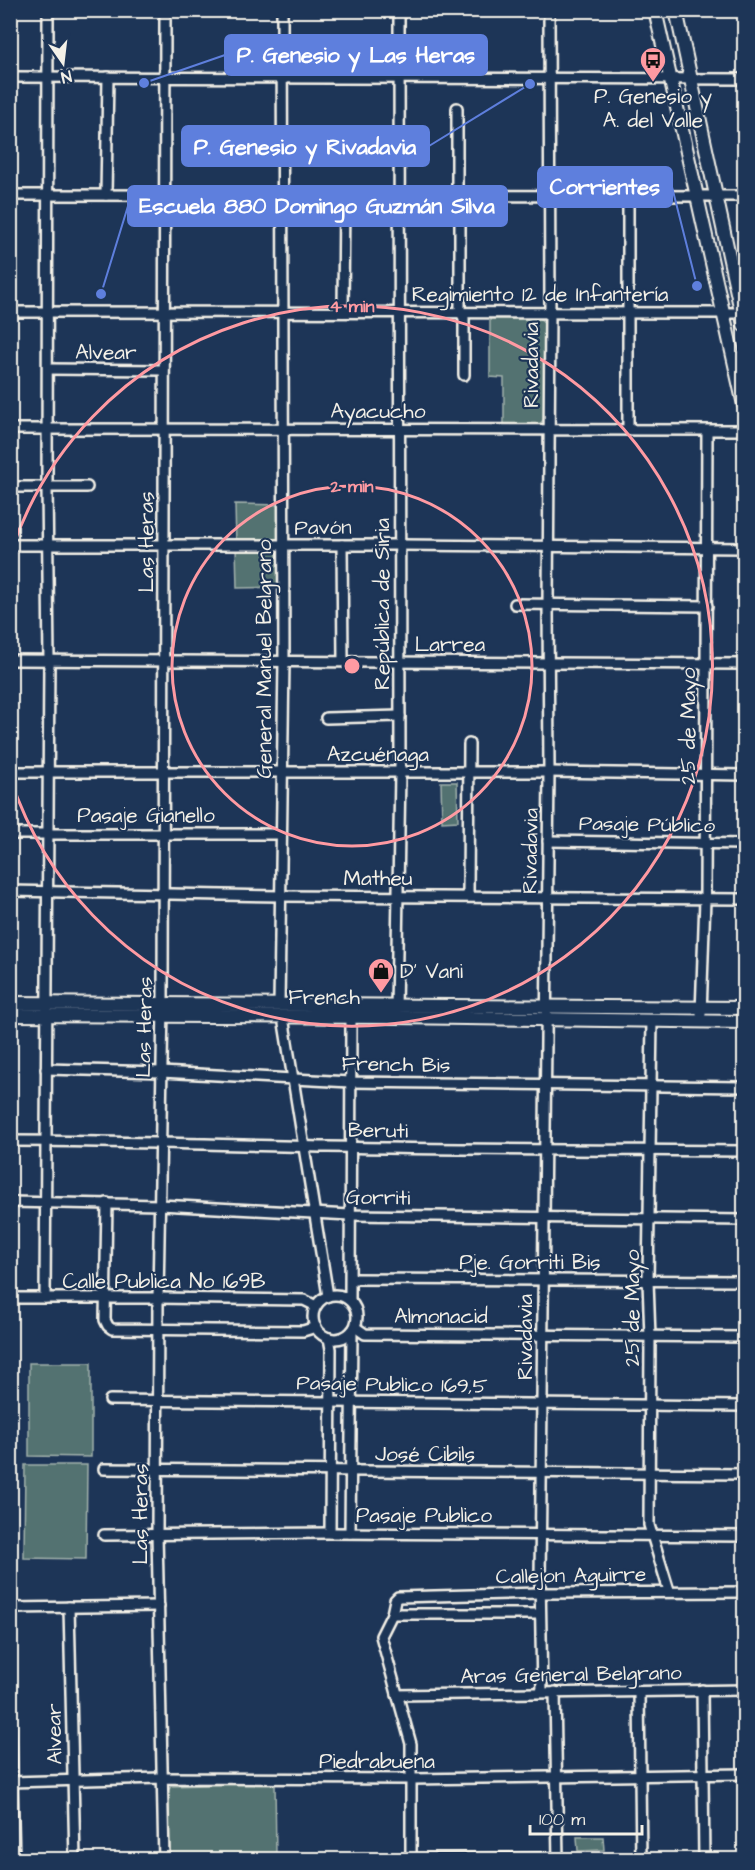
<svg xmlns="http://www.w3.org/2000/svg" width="755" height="1870" font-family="'Architects Daughter',sans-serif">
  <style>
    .green { fill: #527271; stroke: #a3b2ac; stroke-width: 1.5 }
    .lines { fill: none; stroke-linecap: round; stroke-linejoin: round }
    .minor-casing { stroke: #f4f1e8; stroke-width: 14 }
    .secondary-casing { stroke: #f4f1e8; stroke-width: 16 }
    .minor { stroke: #1d3557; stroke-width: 9 }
    .secondary { stroke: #1d3557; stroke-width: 12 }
    .ring { fill: none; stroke: #ff9aa2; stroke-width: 3 }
    .labels { text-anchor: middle; stroke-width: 4.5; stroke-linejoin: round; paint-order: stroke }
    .poi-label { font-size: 21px; fill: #f4f1e8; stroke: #1d3557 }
    .street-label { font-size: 21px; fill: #f4f1e8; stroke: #1d3557 }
    .centre { fill: #ff9aa2; stroke: #1d3557; stroke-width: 3 }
    .ring-label { font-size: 18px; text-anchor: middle; font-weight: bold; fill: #ff9aa2; stroke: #1d3557; stroke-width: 4.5; stroke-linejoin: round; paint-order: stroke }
    .leader { fill: none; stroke: #5e7fdd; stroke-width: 2 }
    .callout-dot { fill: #5e7fdd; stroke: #1d3557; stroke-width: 2 }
    .callout { fill: #5e7fdd; stroke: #5e7fdd; stroke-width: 2 }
    .callout-label { font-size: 22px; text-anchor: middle; font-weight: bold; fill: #fff }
  </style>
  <rect width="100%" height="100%" fill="#1d3557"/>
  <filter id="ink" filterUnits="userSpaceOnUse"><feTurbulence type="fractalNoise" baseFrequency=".0167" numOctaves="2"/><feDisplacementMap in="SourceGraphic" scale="12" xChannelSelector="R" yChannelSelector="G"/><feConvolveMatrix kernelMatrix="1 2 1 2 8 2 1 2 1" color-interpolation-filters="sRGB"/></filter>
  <g filter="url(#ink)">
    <g class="green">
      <path d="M490 316 539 317 544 323V419L539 425 504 424V378L490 377Z"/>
      <path d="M235 504 283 505V587L237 588Z"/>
      <path d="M441 782H457L458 821 442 822Z"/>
      <path d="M11 1344H12V1438H10Z"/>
      <path d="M29 1363H91V1457L29 1456Z"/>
      <path d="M25 1465H87L86 1559 24 1558Z"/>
      <path d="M275 1783 276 1855 175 1857 170 1852 168 1791 171 1786Z"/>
      <path d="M577 1837H603L604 1850 578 1851Z"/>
    </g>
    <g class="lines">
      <g class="minor-casing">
        <g id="minor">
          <path d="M10 77 744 79"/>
          <path d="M457 108V196L460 202V311L464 318V375"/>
          <path d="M320 137H399"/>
          <path d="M10 195 744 196"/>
          <path d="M106 195 108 77"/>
          <path d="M10 312 744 313"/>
          <path d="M343 312 344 195"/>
          <path d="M48 369 164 370"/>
          <path d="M10 429 744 430"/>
          <path d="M628 430V197"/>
          <path d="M10 487H87"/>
          <path d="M10 545H400L744 548"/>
          <path d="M342 545 343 661"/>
          <path d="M515 604 707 606"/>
          <path d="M10 660 744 664"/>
          <path d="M326 718 400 716"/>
          <path d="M10 772H549L744 775"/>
          <path d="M10 834H281"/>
          <path d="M548 841 744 844"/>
          <path d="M10 891 280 896 744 899"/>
          <path d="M468 896 469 744"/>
          <path d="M279 1005 284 661 282 10"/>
          <path d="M396 1010 400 772 399 10"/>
          <path d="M701 1014 705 899 707 431"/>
          <path d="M283 1017 328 1296"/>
          <path d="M652 1021 648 1281 650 1337 649 1525 669 1591"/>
          <path d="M46 1069 161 1072 350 1082 744 1087"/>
          <path d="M10 1141C116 1141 222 1145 328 1147 467 1150 606 1150 744 1151"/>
          <path d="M10 1202 160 1205 350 1215 744 1220"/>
          <path d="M107 1203 105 1320 108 1326 112 1329 303 1331 316 1327"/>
          <path d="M351 1279 744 1281"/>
          <circle cx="335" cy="1317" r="22"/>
          <path d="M10 1298H158L304 1300 316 1306"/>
          <path d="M45 1298 49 660 47 487 48 10"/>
          <path d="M350 1300 351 1017"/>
          <path d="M355 1327 365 1334 744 1337"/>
          <path d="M329 1338 331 1349 330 1533"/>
          <path d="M110 1400 744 1406"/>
          <path d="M104 1469 744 1474"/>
          <path d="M350 1533 352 1331"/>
          <path d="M104 1535 330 1533 744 1536"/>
          <path d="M69 1607 75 1860"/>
          <path d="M10 1608 159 1606"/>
          <path d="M392 1614H540"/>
          <path d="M702 1690 704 1860"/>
          <path d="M542 1692 540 1578 549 772 548 604 550 312 549 10"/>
          <path d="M555 1692 558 1860"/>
          <path d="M639 1692 641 1860"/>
          <path d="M397 1695 744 1690"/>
          <path d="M10 1699 14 1860"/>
          <path d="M10 1782 161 1778 412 1779 744 1774"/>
          <path d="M164 1860 157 1534 158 1298 163 1004 165 10"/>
          <path d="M349 1860 551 1858 554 1860"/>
          <path d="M411 1860V1744L381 1636 392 1614 395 1600 398 1597 540 1593 744 1592"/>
        </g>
      </g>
      <g class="secondary-casing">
        <g id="secondary">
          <path d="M655 10 744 405"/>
          <path d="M676 10 744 325"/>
          <path d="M10 1003 744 1008"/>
          <path d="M10 1015 396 1017 744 1022"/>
        </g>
      </g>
      <use href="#minor" class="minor"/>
      <use href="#secondary" class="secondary"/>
    </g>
  </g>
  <g class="ring">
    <circle cx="352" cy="666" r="180"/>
    <path d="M11 552A360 360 0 1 1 11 780"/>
  </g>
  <defs>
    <g id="bus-pin" transform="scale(1.35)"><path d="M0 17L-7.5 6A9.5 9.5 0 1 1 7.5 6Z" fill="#ff9aa2" stroke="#1d3557"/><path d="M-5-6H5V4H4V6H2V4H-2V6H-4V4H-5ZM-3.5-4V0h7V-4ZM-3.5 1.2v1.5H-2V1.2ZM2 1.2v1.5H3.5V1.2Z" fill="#111"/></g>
    <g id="shop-pin" transform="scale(1.35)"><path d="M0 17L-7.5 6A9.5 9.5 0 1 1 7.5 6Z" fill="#ff9aa2" stroke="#1d3557"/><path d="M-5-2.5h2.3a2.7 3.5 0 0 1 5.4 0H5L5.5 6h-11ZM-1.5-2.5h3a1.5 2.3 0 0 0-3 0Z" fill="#111"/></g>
  </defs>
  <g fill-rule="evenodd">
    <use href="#bus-pin" x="653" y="60"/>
    <use href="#shop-pin" x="381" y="971"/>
  </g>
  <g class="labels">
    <g class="poi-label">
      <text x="653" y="103">P. Genesio y<tspan x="653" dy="24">A. del Valle</tspan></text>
      <text x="400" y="978" text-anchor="start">D' Vani</text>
    </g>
    <g class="street-label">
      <text x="540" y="301">Regimiento 12 de Infantería</text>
      <text x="106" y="359">Alvear</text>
      <text transform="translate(531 365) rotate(-90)" y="7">Rivadavia</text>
      <text x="378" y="418">Ayacucho</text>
      <text transform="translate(323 527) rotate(-1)" y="7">Pavón</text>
      <text transform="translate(146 542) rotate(-90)" y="7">Las Heras</text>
      <text transform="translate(382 604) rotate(-90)" y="7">República de Siria</text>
      <text x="450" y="651">Larrea</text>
      <text transform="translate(264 659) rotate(-90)" y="7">General Manuel Belgrano</text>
      <text transform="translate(688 726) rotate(-90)" y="7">25 de Mayo</text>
      <text x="378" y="761">Azcuénaga</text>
      <text x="146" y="822">Pasaje Gianello</text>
      <text transform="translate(647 824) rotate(1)" y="7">Pasaje Público</text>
      <text transform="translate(530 851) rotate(-89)" y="7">Rivadavia</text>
      <text x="378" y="885">Matheu</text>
      <text x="324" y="1004">French</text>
      <text transform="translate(144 1027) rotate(-89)" y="7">Las Heras</text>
      <text transform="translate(396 1064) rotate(1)" y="7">French Bis</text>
      <text transform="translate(378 1130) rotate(1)" y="7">Beruti</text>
      <text transform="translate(378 1197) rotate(1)" y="7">Gorriti</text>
      <text x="530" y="1269">Pje. Gorriti Bis</text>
      <text x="164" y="1288">Calle Publica No 169B</text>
      <text transform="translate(632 1308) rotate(-90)" y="7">25 de Mayo</text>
      <text x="441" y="1323">Almonacid</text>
      <text transform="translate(525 1337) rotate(-90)" y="7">Rivadavia</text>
      <text transform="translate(392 1384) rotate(1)" y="7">Pasaje Publico 169,5</text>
      <text x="425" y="1461">José Cibils</text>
      <text transform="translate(140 1514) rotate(-90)" y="7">Las Heras</text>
      <text x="424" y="1522">Pasaje Publico</text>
      <text transform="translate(571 1575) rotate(-1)" y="7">Callejon Aguirre</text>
      <text transform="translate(571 1674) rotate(-1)" y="7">Aras General Belgrano</text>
      <text transform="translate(54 1734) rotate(-91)" y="7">Alvear</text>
      <text x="377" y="1768">Piedrabuena</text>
    </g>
  </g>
  <circle cx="352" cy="666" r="9" class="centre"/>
  <g class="ring-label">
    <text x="352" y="312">4 min</text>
    <text x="352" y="492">2 min</text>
  </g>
  <path class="leader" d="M144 83L225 55M530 84L429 146M697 286L672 187M101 294L128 206"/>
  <g class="callout-dot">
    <circle cx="144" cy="83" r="6"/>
    <circle cx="530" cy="84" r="6"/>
    <circle cx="697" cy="286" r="6"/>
    <circle cx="101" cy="294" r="6"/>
  </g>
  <g class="callout">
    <rect x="225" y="35" width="262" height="40" rx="6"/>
    <rect x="182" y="126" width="247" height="40" rx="6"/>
    <rect x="538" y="167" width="134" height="40" rx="6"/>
    <rect x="128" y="186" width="379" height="40" rx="6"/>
  </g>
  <g class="callout-label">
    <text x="356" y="62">P. Genesio y Las Heras</text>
    <text x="305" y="154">P. Genesio y Rivadavia</text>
    <text x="605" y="194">Corrientes</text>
    <text x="317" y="213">Escuela 880 Domingo Guzmán Silva</text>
  </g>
  <rect width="755" height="1870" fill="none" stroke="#1d3557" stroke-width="36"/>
  <rect x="18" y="18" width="719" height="1834" fill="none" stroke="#f4f1e8" stroke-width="2" filter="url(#ink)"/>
  <g transform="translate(63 63) rotate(166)" stroke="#1d3557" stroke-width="4.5" paint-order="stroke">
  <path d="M0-4.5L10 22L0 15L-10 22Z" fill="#f4f1e8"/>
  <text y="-9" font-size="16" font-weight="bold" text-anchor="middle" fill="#f4f1e8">N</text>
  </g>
  <path d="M530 1825v9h112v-9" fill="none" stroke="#f4f1e8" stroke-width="3"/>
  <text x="539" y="1825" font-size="18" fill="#f4f1e8" stroke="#1d3557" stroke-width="4.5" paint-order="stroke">100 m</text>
</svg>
